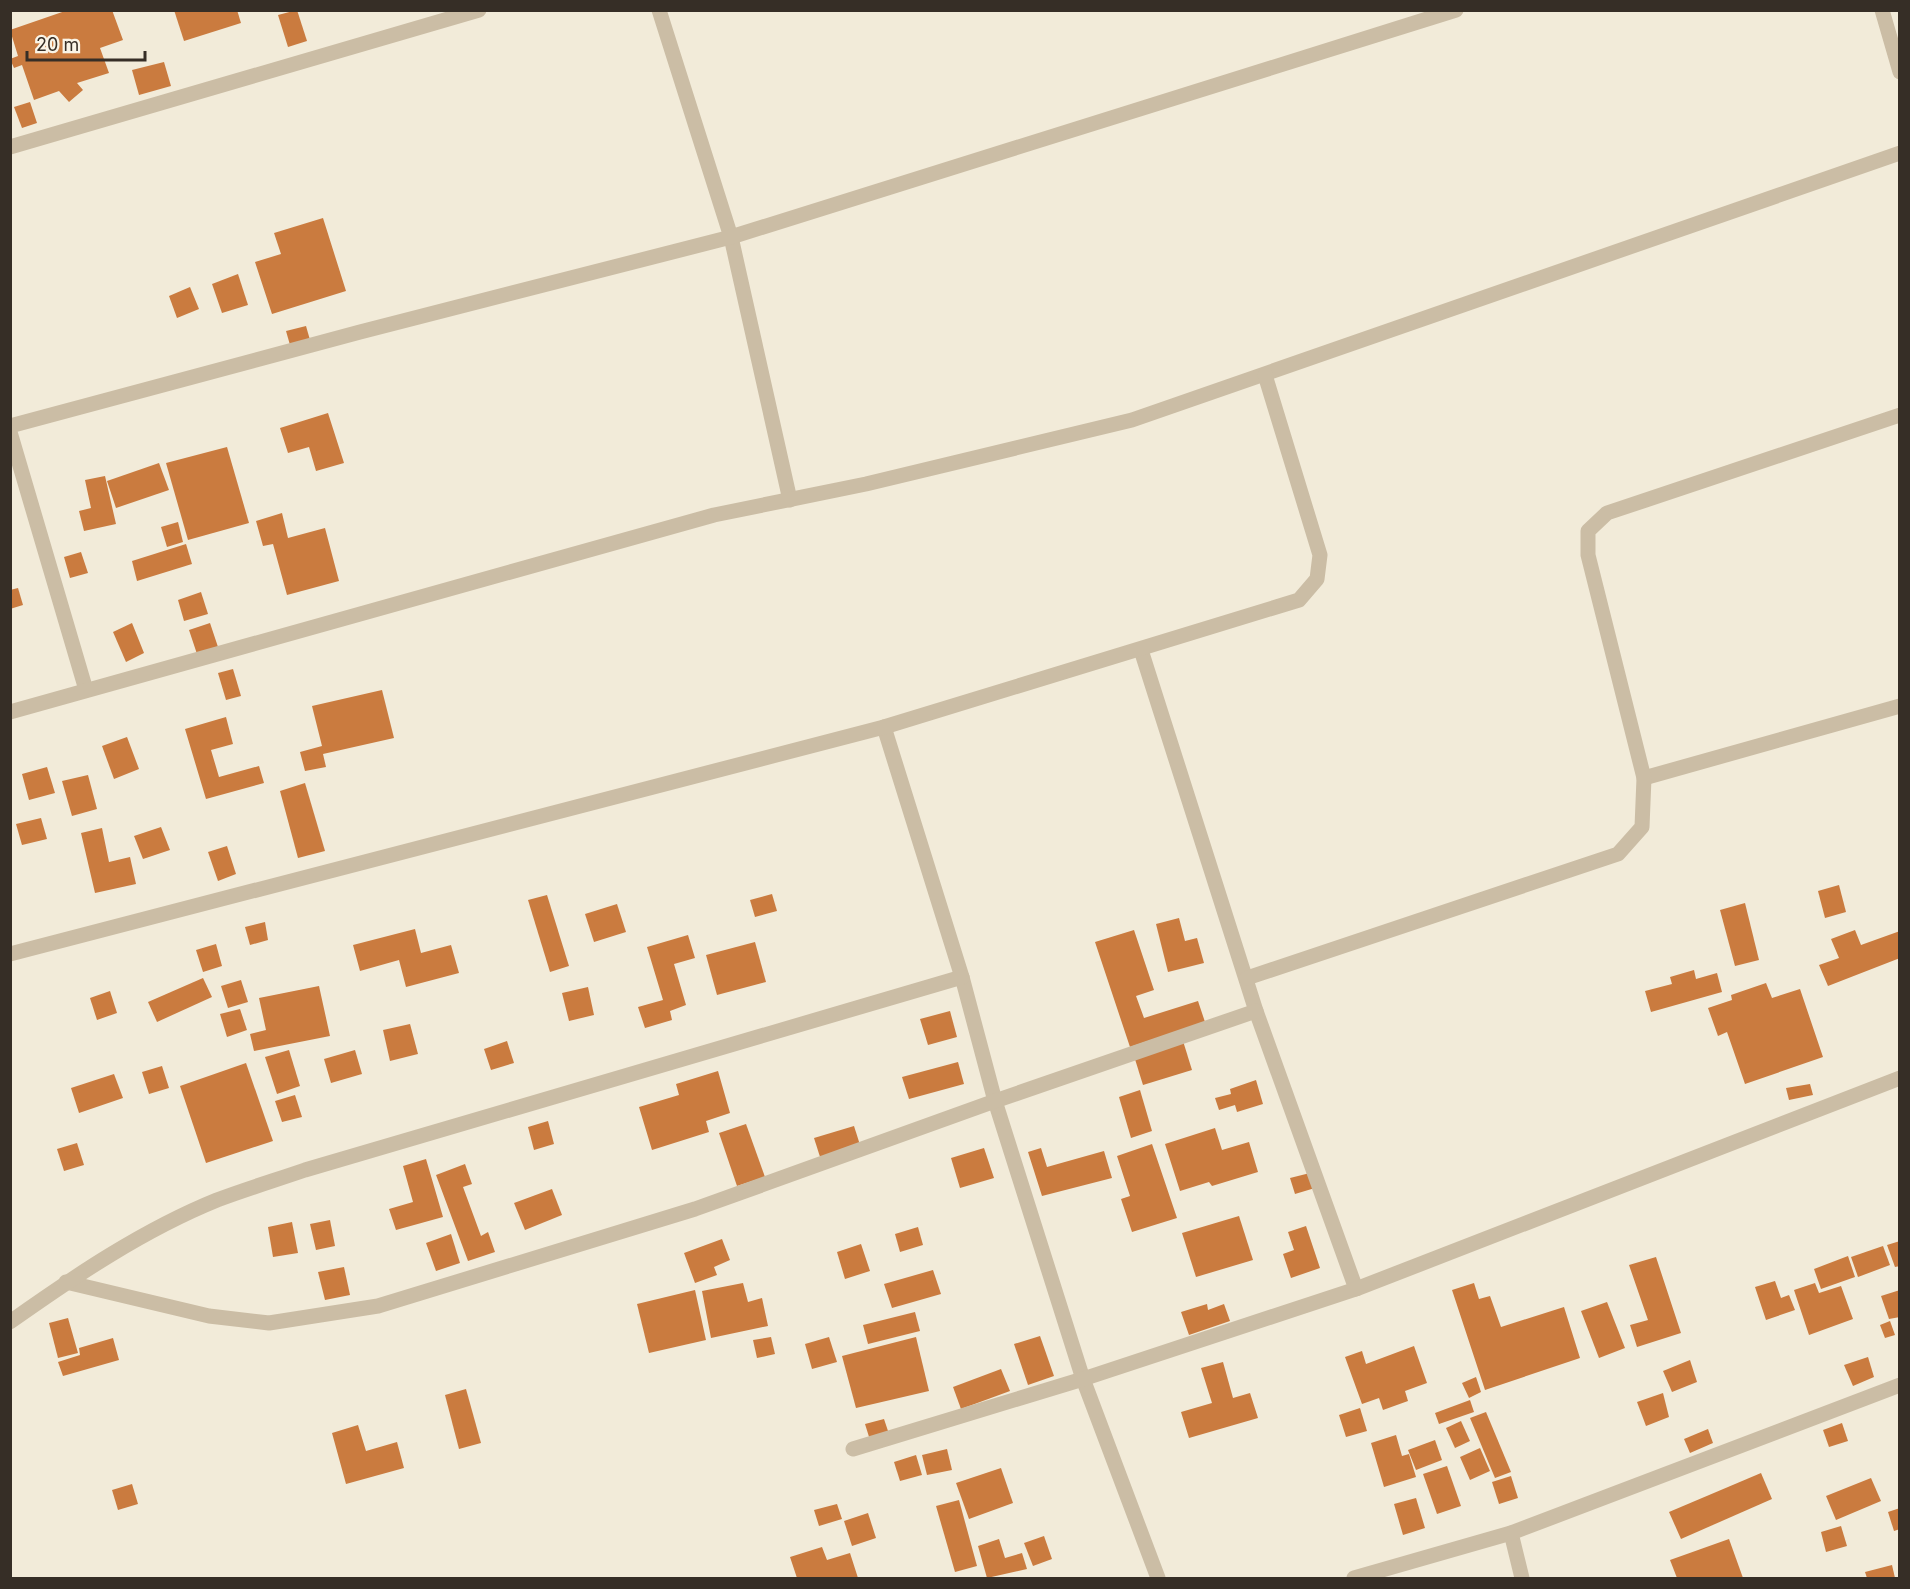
<svg xmlns="http://www.w3.org/2000/svg" width="1910" height="1589" font-family="Inter,sans-serif">
  <style>
    .building { fill: #ca7b3f }
    .lines { fill: none; stroke-linecap: round; stroke-linejoin: round }
    .street { stroke: #cbbda5; stroke-width: 15 }
  </style>
  <rect width="100%" height="100%" fill="#f2ebd9"/>
  <g class="building">
    <path d="M68 10H112L123 40 100 48 109 73 77 83 83 90 69 102 59 91 34 100 22 65 14 68 10 59 18 56 10 30Z"/>
    <path d="M174 10H237L241 23 184 41Z"/>
    <path d="M297 10 307 41 288 47 278 15Z"/>
    <path d="M164 62 171 86 139 95 132 70Z"/>
    <path d="M30 102 37 123 22 128 14 107Z"/>
    <path d="M323 218 346 291 272 314 255 262 281 254 274 233Z"/>
    <path d="M238 274 248 305 222 313 212 284Z"/>
    <path d="M190 287 199 309 177 318 169 296Z"/>
    <path d="M306 326 310 340 290 345 286 331Z"/>
    <path d="M328 413 344 463 316 471 309 447 288 453 280 428Z"/>
    <path d="M227 447 249 523 188 540 166 463Z"/>
    <path d="M159 463 169 490 116 508 107 481Z"/>
    <path d="M105 476 116 524 84 531 79 511 91 508 85 480Z"/>
    <path d="M282 513 288 538 325 528 339 581 287 595 273 544 263 546 256 521Z"/>
    <path d="M178 522 183 542 167 547 161 527Z"/>
    <path d="M186 544 192 564 137 581 132 561Z"/>
    <path d="M81 552 88 573 70 578 64 557Z"/>
    <path d="M18 588 23 605 10 609V590Z"/>
    <path d="M201 592 208 614 184 621 178 600Z"/>
    <path d="M132 623 144 653 126 662 113 632Z"/>
    <path d="M210 623 218 647 197 654 189 630Z"/>
    <path d="M233 669 241 696 226 700 218 673Z"/>
    <path d="M382 690 394 738 323 754 326 767 305 771 300 752 322 746 312 706Z"/>
    <path d="M226 717 233 744 211 750 219 777 259 766 264 783 206 799 185 729Z"/>
    <path d="M127 737 139 769 114 779 102 746Z"/>
    <path d="M47 767 55 793 29 800 22 774Z"/>
    <path d="M88 775 97 809 72 816 62 781Z"/>
    <path d="M305 783 325 851 298 858 280 791Z"/>
    <path d="M41 818 47 839 22 845 16 824Z"/>
    <path d="M161 827 170 850 143 859 134 836Z"/>
    <path d="M102 828 109 862 130 857 136 884 95 893 81 833Z"/>
    <path d="M227 846 236 874 218 881 208 852Z"/>
    <path d="M1839 885 1846 912 1825 918 1818 891Z"/>
    <path d="M772 894 777 911 755 917 750 900Z"/>
    <path d="M547 895 569 966 550 972 528 900Z"/>
    <path d="M1745 903 1759 960 1735 966 1720 910Z"/>
    <path d="M617 904 626 932 594 942 585 914Z"/>
    <path d="M1179 918 1185 941 1197 938 1204 963 1168 972 1156 924Z"/>
    <path d="M265 922 268 940 250 945 245 927Z"/>
    <path d="M415 929 421 953 451 945 459 973 406 987 399 960 360 971 353 945Z"/>
    <path d="M1134 930 1154 990 1136 996 1144 1018 1198 1001 1205 1022 1130 1047 1095 942Z"/>
    <path d="M1855 930 1861 945 1900 931V958L1828 986 1819 965 1839 958 1831 939Z"/>
    <path d="M688 935 695 958 674 964 686 1005 670 1011 672 1020 645 1028 638 1007 663 1000 647 947Z"/>
    <path d="M755 942 766 982 717 995 706 955Z"/>
    <path d="M216 944 222 966 203 972 196 950Z"/>
    <path d="M1694 970 1696 979 1717 973 1722 992 1651 1012 1645 991 1672 984 1670 977Z"/>
    <path d="M203 978 212 997 157 1022 148 1002Z"/>
    <path d="M241 980 248 1002 228 1008 221 986Z"/>
    <path d="M1766 983 1772 998 1800 989 1823 1057 1745 1084 1727 1032 1718 1036 1708 1008 1732 1000 1731 995Z"/>
    <path d="M319 986 330 1036 254 1051 250 1034 266 1030 259 998Z"/>
    <path d="M588 987 594 1015 569 1021 562 993Z"/>
    <path d="M110 991 117 1013 97 1020 90 998Z"/>
    <path d="M240 1009 247 1030 227 1037 220 1014Z"/>
    <path d="M950 1011 957 1037 928 1045 920 1019Z"/>
    <path d="M410 1024 418 1054 390 1061 383 1030Z"/>
    <path d="M507 1041 514 1063 491 1070 484 1049Z"/>
    <path d="M1183 1041 1192 1070 1143 1085 1134 1056Z"/>
    <path d="M289 1050 300 1086 277 1094 265 1057Z"/>
    <path d="M355 1050 362 1074 331 1083 324 1059Z"/>
    <path d="M958 1062 964 1084 909 1099 902 1077Z"/>
    <path d="M246 1063 273 1141 206 1163 180 1086Z"/>
    <path d="M162 1066 169 1088 149 1094 142 1072Z"/>
    <path d="M718 1071 730 1113 706 1121 709 1132 652 1150 639 1107 679 1095 676 1084Z"/>
    <path d="M114 1074 123 1098 79 1113 71 1088Z"/>
    <path d="M1256 1080 1263 1104 1237 1112 1235 1105 1219 1110 1215 1098 1231 1094 1230 1089Z"/>
    <path d="M1810 1084 1813 1095 1789 1100 1786 1088Z"/>
    <path d="M1140 1090 1152 1131 1131 1138 1119 1097Z"/>
    <path d="M295 1095 302 1117 282 1122 275 1101Z"/>
    <path d="M548 1121 554 1144 534 1150 528 1127Z"/>
    <path d="M746 1124 765 1177 737 1186 719 1133Z"/>
    <path d="M854 1126 861 1148 821 1160 814 1138Z"/>
    <path d="M1215 1128 1222 1150 1249 1142 1258 1172 1212 1186 1209 1182 1180 1191 1165 1144Z"/>
    <path d="M77 1143 84 1165 64 1171 57 1149Z"/>
    <path d="M1152 1144 1177 1218 1132 1232 1121 1199 1130 1196 1117 1156Z"/>
    <path d="M984 1148 994 1178 960 1188 951 1158Z"/>
    <path d="M1041 1148 1047 1167 1104 1151 1112 1178 1042 1196 1028 1152Z"/>
    <path d="M426 1159 443 1217 396 1230 389 1209 413 1202 403 1166Z"/>
    <path d="M465 1164 472 1184 463 1187 481 1236 488 1232 495 1252 468 1261 436 1175Z"/>
    <path d="M1310 1173 1315 1188 1295 1194 1290 1178Z"/>
    <path d="M552 1189 562 1215 525 1230 514 1203Z"/>
    <path d="M1239 1216 1253 1260 1196 1277 1182 1233Z"/>
    <path d="M330 1220 335 1246 316 1250 310 1224Z"/>
    <path d="M292 1222 298 1253 273 1257 268 1227Z"/>
    <path d="M1306 1226 1320 1268 1291 1278 1283 1254 1294 1250 1288 1232Z"/>
    <path d="M918 1227 923 1245 900 1252 895 1234Z"/>
    <path d="M451 1234 460 1263 436 1271 426 1243Z"/>
    <path d="M722 1239 730 1260 714 1267 717 1275 695 1283 684 1253Z"/>
    <path d="M1900 1241V1266L1895 1267 1887 1245Z"/>
    <path d="M861 1244 870 1271 845 1279 837 1252Z"/>
    <path d="M1883 1246 1890 1265 1858 1277 1851 1257Z"/>
    <path d="M1848 1256 1855 1277 1821 1289 1814 1269Z"/>
    <path d="M1656 1257 1681 1333 1637 1347 1630 1325 1648 1320 1629 1265Z"/>
    <path d="M344 1267 350 1295 325 1300 318 1272Z"/>
    <path d="M933 1270 941 1294 892 1308 884 1284Z"/>
    <path d="M1775 1281 1781 1298 1789 1295 1795 1310 1766 1320 1755 1287Z"/>
    <path d="M743 1283 748 1302 762 1298 768 1326 711 1338 702 1291Z"/>
    <path d="M1474 1283 1479 1299 1490 1296 1501 1327 1564 1307 1580 1358 1485 1390 1452 1290Z"/>
    <path d="M1815 1283 1819 1293 1841 1286 1853 1319 1809 1335 1794 1290Z"/>
    <path d="M695 1290 706 1340 649 1353 637 1304Z"/>
    <path d="M1900 1290V1317L1889 1319 1881 1296Z"/>
    <path d="M1607 1302 1625 1348 1599 1358 1581 1311Z"/>
    <path d="M1207 1304 1208 1310 1224 1304 1230 1321 1189 1335 1181 1312Z"/>
    <path d="M915 1312 920 1331 868 1344 863 1325Z"/>
    <path d="M68 1318 78 1353 58 1358 49 1323Z"/>
    <path d="M1890 1321 1895 1335 1885 1338 1880 1325Z"/>
    <path d="M1040 1336 1054 1376 1028 1385 1014 1344Z"/>
    <path d="M771 1337 775 1354 757 1358 753 1340Z"/>
    <path d="M829 1337 837 1362 812 1369 805 1344Z"/>
    <path d="M916 1337 929 1391 856 1408 842 1356Z"/>
    <path d="M113 1338 119 1360 63 1376 58 1362 80 1355 79 1348Z"/>
    <path d="M1414 1346 1427 1383 1405 1391 1408 1401 1383 1410 1379 1398 1362 1404 1345 1357 1362 1351 1366 1364Z"/>
    <path d="M1868 1357 1874 1377 1853 1386 1844 1365Z"/>
    <path d="M1690 1360 1697 1382 1672 1392 1663 1371Z"/>
    <path d="M1223 1362 1233 1398 1250 1393 1258 1418 1189 1438 1181 1412 1212 1403 1201 1368Z"/>
    <path d="M1001 1369 1010 1391 961 1409 953 1387Z"/>
    <path d="M1476 1377 1481 1392 1469 1398 1462 1383Z"/>
    <path d="M466 1389 481 1443 459 1449 445 1395Z"/>
    <path d="M1663 1393 1669 1417 1646 1426 1637 1402Z"/>
    <path d="M1470 1400 1474 1412 1439 1424 1435 1413Z"/>
    <path d="M1360 1408 1367 1431 1346 1437 1339 1415Z"/>
    <path d="M1486 1412 1511 1472 1495 1478 1470 1418Z"/>
    <path d="M884 1419 889 1434 870 1440 865 1424Z"/>
    <path d="M1461 1421 1470 1441 1455 1448 1446 1428Z"/>
    <path d="M1842 1423 1848 1441 1829 1447 1823 1430Z"/>
    <path d="M358 1425 366 1451 397 1442 404 1468 346 1484 332 1433Z"/>
    <path d="M1708 1429 1713 1443 1690 1453 1684 1439Z"/>
    <path d="M1396 1435 1402 1456 1409 1454 1416 1477 1384 1487 1371 1443Z"/>
    <path d="M1435 1440 1442 1460 1416 1470 1408 1450Z"/>
    <path d="M1480 1448 1490 1471 1470 1480 1460 1457Z"/>
    <path d="M947 1449 952 1470 927 1475 922 1455Z"/>
    <path d="M916 1455 922 1475 900 1481 894 1462Z"/>
    <path d="M1447 1466 1461 1506 1437 1514 1423 1474Z"/>
    <path d="M1001 1468 1013 1503 969 1519 956 1483Z"/>
    <path d="M1761 1473 1772 1499 1681 1539 1669 1512Z"/>
    <path d="M1511 1476 1518 1498 1499 1504 1492 1482Z"/>
    <path d="M1871 1478 1881 1501 1836 1520 1826 1496Z"/>
    <path d="M132 1484 138 1504 118 1510 112 1490Z"/>
    <path d="M1416 1498 1425 1528 1403 1535 1394 1504Z"/>
    <path d="M959 1500 977 1566 955 1572 936 1506Z"/>
    <path d="M837 1504 842 1519 819 1526 814 1510Z"/>
    <path d="M1900 1508V1529L1894 1531 1888 1512Z"/>
    <path d="M868 1513 876 1538 852 1546 844 1521Z"/>
    <path d="M1841 1526 1847 1546 1826 1552 1821 1532Z"/>
    <path d="M1044 1536 1052 1559 1033 1566 1024 1543Z"/>
    <path d="M999 1539 1005 1558 1022 1553 1027 1569 987 1578 978 1546Z"/>
    <path d="M1729 1539 1743 1578H1677L1670 1560Z"/>
    <path d="M822 1547 827 1560 850 1553 858 1578H797L790 1557Z"/>
    <path d="M1892 1565 1895 1578H1867L1865 1572Z"/>
  </g>
  <g class="lines">
    <g class="street">
      <path d="M659 10 731 237 790 500"/>
      <path d="M1882 10 1900 72"/>
      <path d="M10 147 479 10"/>
      <path d="M10 426 360 332 731 237 1456 10"/>
      <path d="M10 432 86 690"/>
      <path d="M1141 650 1256 1011 1356 1289"/>
      <path d="M10 712 714 515 866 484 1132 420 1900 153"/>
      <path d="M884 727 962 977 995 1101 1083 1379 1158 1578"/>
      <path d="M1644 778 1900 706"/>
      <path d="M10 954 884 727 1299 600 1317 579 1320 555 1265 375"/>
      <path d="M1247 978 1618 854 1642 827 1644 778 1588 555V531L1607 513 1900 415"/>
      <path d="M66 1282 209 1316 269 1323 378 1306 695 1209 995 1101 1256 1011"/>
      <path d="M10 1322C75 1276 143 1230 217 1200 246 1189 276 1180 305 1170L962 977"/>
      <path d="M853 1449 1083 1379 1356 1289 1900 1078"/>
      <path d="M1511 1533 1522 1578"/>
      <path d="M1354 1578 1511 1533 1900 1385"/>
    </g>
  </g>
  <rect width="1910" height="1589" fill="none" stroke="#362e26" stroke-width="24"/>
  <path d="M27 51v9h118v-9" fill="none" stroke="#362e26" stroke-width="3"/>
  <text x="36" y="51" font-size="18" fill="#362e26" stroke="#faf4e6" stroke-width="4.5" paint-order="stroke">20 m</text>
</svg>
